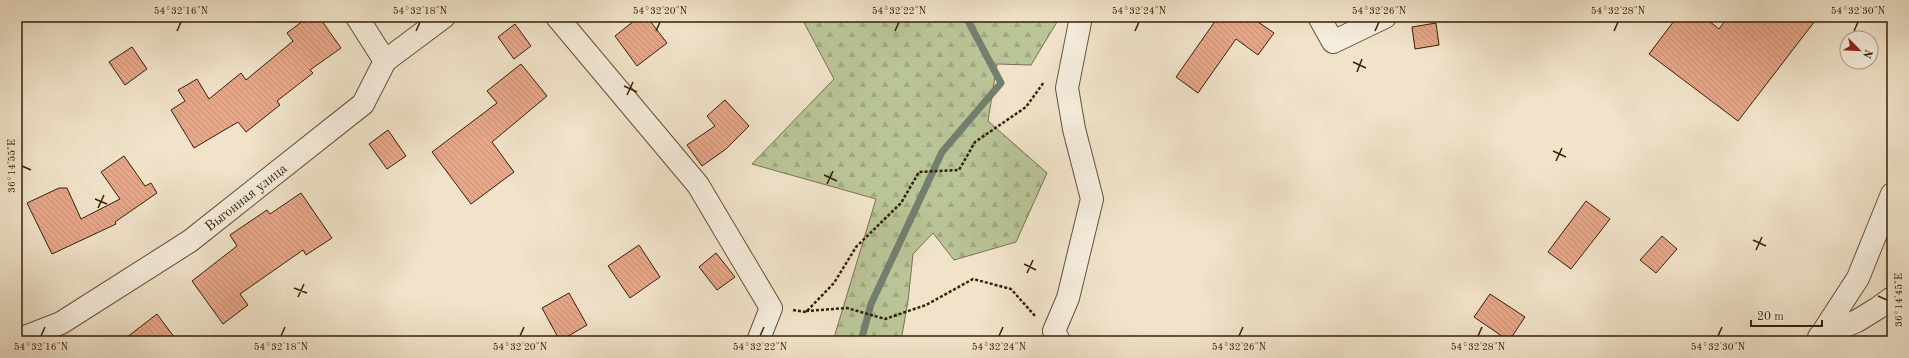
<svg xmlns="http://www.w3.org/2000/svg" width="1909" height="358" font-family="'Old Standard TT',serif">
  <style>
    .forest { fill: url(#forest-firs); stroke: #78724e }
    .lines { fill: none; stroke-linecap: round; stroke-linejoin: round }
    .stream { stroke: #727f6f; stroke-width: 7 }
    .building { fill: url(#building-back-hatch); stroke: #372104 }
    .minor-casing { stroke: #655236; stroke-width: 24 }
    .path { stroke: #372104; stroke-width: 2.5; stroke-dasharray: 3 2; stroke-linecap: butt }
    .minor { stroke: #f5eddd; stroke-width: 22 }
    .ticks { fill: none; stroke: #372104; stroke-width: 1.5 }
    .labels { text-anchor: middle; stroke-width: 3; stroke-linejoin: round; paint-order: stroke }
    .street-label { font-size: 14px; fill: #372104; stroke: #f5eddd }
    .neatline { fill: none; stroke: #372104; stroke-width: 1.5 }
    .ticks-label { font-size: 10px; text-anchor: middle; fill: #372104 }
  </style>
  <defs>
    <pattern id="forest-firs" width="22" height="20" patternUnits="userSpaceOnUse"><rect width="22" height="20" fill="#b9c497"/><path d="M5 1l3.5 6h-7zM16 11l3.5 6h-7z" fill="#a0a880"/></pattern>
    <pattern id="building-back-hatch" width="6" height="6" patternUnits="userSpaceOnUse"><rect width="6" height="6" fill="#e7a789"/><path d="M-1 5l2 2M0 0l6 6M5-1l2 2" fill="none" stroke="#c78f75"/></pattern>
  </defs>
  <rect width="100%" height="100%" fill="#f0e3ca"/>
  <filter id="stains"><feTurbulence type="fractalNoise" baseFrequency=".005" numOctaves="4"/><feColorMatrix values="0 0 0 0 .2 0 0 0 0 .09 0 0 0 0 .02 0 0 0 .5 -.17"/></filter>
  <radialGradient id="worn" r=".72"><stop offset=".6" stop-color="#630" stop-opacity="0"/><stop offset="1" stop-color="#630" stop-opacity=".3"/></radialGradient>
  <path class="forest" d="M801 17H1060L1031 65 997 64 988 121 1047 173 1016 242 954 260 933 233 913 254 908 301 901 341H833L876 199 752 164 834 79Z"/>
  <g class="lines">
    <path class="stream" d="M861 341 871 304 942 152 1001 83 966 17"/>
  </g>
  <g class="building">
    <path d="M308 17H319L341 48 310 70 313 73 277 101 280 105 246 132 238 122 194 148 171 110 185 101 178 90 197 79 209 99 241 73 246 80 293 41 287 33Z"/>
    <path d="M639 17H647L667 43 637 66 615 36Z"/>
    <path d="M1218 17H1251L1274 33 1258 55 1236 39 1198 93 1176 77Z"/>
    <path d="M1677 17H1704L1719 29 1728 17H1818L1738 121 1649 54Z"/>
    <path d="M1436 23 1439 45 1415 49 1412 27Z"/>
    <path d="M515 24 531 46 514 59 498 37Z"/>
    <path d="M132 47 147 69 125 85 109 62Z"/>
    <path d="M521 64 547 96 492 142 514 172 471 204 432 152 497 103 487 91Z"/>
    <path d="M725 100 749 126 726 149 702 166 687 145 715 126 707 116Z"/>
    <path d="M388 130 406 156 387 169 369 144Z"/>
    <path d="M124 156 145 186 151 183 157 193 115 222 116 224 52 254 27 203 59 188H67L81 219 120 199 101 172Z"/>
    <path d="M301 193 332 238 306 255 303 250 240 294 248 305 223 324 192 281 237 246 230 235 267 210 270 214Z"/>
    <path d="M1586 201 1610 219 1571 269 1548 252Z"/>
    <path d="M1662 236 1677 249 1656 273 1640 260Z"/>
    <path d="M639 245 660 277 630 298 608 266Z"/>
    <path d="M716 253 735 277 717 290 699 267Z"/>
    <path d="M569 293 587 325 560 341 542 308Z"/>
    <path d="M1490 294 1525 317 1509 341 1474 317Z"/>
    <path d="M157 314 177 341H122Z"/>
  </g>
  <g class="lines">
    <g class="minor-casing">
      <g id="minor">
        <path d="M357 17 385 61"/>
        <path d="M557 17 698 185 771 308 758 341"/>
        <path d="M1319 17 1333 42 1385 17"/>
        <path d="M1821 335 1858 278 1892 194"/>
        <path d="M1819 337 1857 321 1878 308 1892 298"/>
        <path id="s1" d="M17 340 61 323 190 241 363 104 385 61 444 17"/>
        <path d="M1059 341 1054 331 1068 298 1092 199 1074 129 1067 88 1081 17"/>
      </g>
    </g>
    <g class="path">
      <path d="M793 310 806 312 834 283 856 247 901 203 919 172 959 170 975 142 1026 107 1044 82"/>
      <path d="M806 311 847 308 885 319 926 305 973 279 1011 289 1035 316"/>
    </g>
    <use href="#minor" class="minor"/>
  </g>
  <path class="ticks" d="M177 31 181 22M416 31 420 22M656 31 660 22M895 31 899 22M1135 31 1139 22M1375 31 1379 22M1614 31 1618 22M1854 31 1858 22M1353 62 1366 68M1357 72 1362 59M624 86 637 92M627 95 633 82M1553 151 1566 157M1556 161 1562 148M22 166 31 170M824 175 837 181M827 184 833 171M95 199 107 204M98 208 104 195M1753 240 1766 246M1756 250 1762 237M1024 264 1036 270M1027 273 1033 260M294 288 307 293M1878 296 1887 300M298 297 304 284M41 336 45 327M281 336 285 327M520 336 524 327M760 336 764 327M999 336 1003 327M1239 336 1243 327M1478 336 1482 327M1718 336 1722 327"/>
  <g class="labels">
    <g class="street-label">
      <text dy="5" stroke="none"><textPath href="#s1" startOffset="271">Выгонная улица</textPath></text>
    </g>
  </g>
  <rect width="1909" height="358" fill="none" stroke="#f0e3ca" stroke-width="44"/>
  <g transform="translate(1859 50) rotate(114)"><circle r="19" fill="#f5eddd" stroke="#a99b86"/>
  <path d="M0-3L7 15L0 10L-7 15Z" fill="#8f2418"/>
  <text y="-6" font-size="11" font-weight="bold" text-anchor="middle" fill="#372104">N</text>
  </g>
  <path d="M1751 320v6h71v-6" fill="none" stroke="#372104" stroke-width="2"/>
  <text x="1757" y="320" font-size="12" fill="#372104" stroke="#f5eddd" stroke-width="3" paint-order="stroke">20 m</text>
  <rect x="22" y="22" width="1865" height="314" class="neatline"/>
  <g class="ticks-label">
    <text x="181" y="14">54°32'16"N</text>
    <text x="420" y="14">54°32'18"N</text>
    <text x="660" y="14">54°32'20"N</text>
    <text x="899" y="14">54°32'22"N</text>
    <text x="1139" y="14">54°32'24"N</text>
    <text x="1379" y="14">54°32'26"N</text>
    <text x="1618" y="14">54°32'28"N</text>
    <text x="1858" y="14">54°32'30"N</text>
    <text transform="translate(11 166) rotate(-90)" y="4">36°14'55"E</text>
    <text transform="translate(1898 300) rotate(-90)" y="4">36°14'45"E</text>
    <text x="41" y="350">54°32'16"N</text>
    <text x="281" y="350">54°32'18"N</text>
    <text x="520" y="350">54°32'20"N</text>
    <text x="760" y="350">54°32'22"N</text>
    <text x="999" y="350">54°32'24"N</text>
    <text x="1239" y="350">54°32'26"N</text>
    <text x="1478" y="350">54°32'28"N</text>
    <text x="1718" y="350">54°32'30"N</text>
  </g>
  <rect width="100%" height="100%" filter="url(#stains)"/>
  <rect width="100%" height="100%" fill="url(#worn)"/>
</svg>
